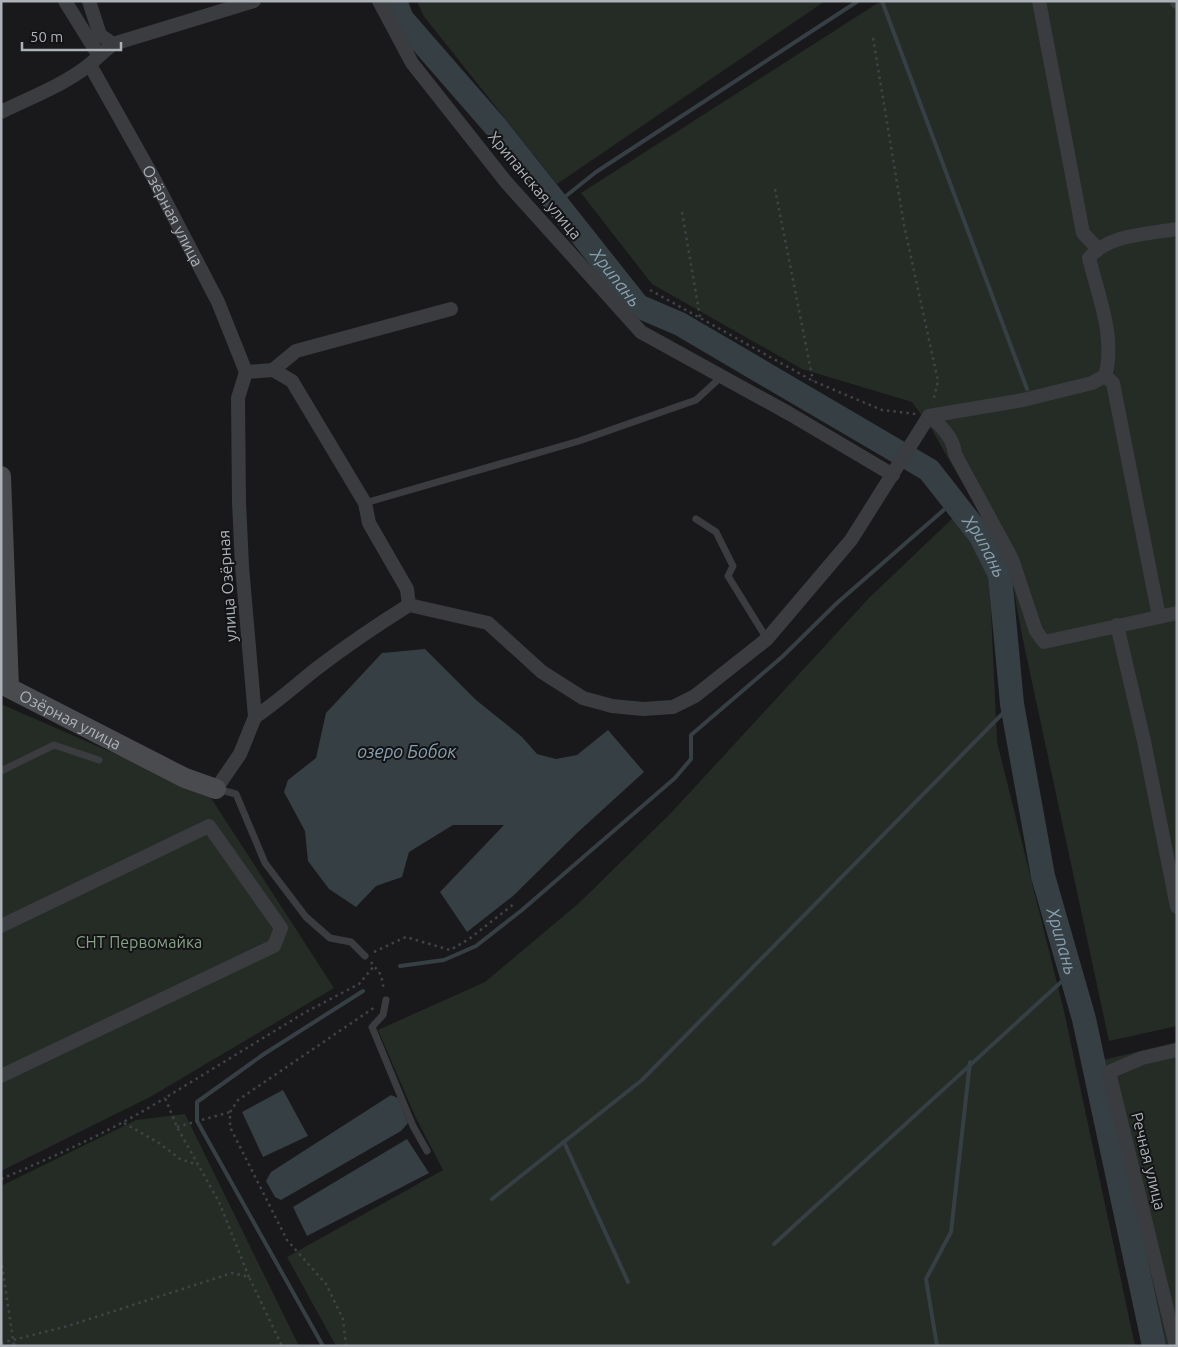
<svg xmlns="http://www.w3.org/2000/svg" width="1178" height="1347" font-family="Ubuntu,sans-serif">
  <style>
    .green { fill: #252c26 }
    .water { fill: #353f44 }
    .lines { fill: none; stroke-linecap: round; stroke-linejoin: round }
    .stream { stroke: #353f44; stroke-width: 4 }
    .river { stroke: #353f44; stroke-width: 24 }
    .path { stroke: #404346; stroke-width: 2.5; stroke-dasharray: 2.5 4; stroke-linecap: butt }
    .lane { stroke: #3a3c3f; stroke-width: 7 }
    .street { stroke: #3a3c3f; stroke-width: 14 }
    .secondary { stroke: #494b4f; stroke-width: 20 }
    .labels { text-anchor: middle; stroke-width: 4; stroke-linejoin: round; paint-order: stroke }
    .street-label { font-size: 16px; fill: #adb2b9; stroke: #141416 }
    .park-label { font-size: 16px; fill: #87a186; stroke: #141416 }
    .water-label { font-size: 18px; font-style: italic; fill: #88a0af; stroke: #141416 }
  </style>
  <rect width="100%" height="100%" fill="#19191b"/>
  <g class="green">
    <path d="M417 1H825L557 184 423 15Z"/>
    <path d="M881 1H1177V1026L1109 1041 1023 640 1009 564 932 430 912 402 802 369 652 284 581 193Z"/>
    <path d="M955 516 989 568 997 742 1064 1011 1135 1346H336L287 1257 443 1170 415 1116 378 1030 485 982 579 903 671 813 869 598Z"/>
    <path d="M1 704 209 795 334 988 150 1097 1 1171Z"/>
    <path d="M1177 1042V1346H1143L1083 1065Z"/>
    <path d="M185 1114 299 1346H1V1186L136 1120Z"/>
  </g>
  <g class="water">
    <path d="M425 649 476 700 522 737 537 754 556 759 577 755 608 730 644 772 577 833 513 896 467 932 440 892 504 825H453L409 852 402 877 376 886 356 907 329 889 308 861 305 831 284 792 288 780 316 758 326 713 382 653Z"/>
    <path d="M283 1090 308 1136 263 1157 242 1112Z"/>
    <path d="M391 1095 398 1098 408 1123 401 1131 281 1200 275 1197 266 1181 271 1172Z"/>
    <path d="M407 1139 429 1173 307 1236 293 1207Z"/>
  </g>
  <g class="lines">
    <g class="stream">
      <path d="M882 1 1027 389"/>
      <path d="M556 204 596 172 858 1"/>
      <path d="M400 966 444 960 476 946 522 910 675 778 691 759V735L782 657 837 603 954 501"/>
      <path d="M564 1142 628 1282"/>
      <path d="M492 1199 642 1080 1012 704"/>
      <path d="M774 1244 1071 973"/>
      <path d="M323 1346 197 1121V1102L264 1054 363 991"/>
      <path d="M937 1346 926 1279 951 1232 970 1062"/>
    </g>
    <path class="river" id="s1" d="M395 1 402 19 496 127 638 306 680 324 929 470 980 535 1000 575 1012 704 1043 876 1084 1019 1154 1346"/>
    <g class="path">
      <path d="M873 38 904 225 938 381 933 402"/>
      <path d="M775 189 813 381"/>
      <path d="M682 212 700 317"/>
      <path d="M650 290 813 381 882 410 916 414"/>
      <path d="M374 952 406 937 450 950 469 939 515 903"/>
      <path d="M371 962 381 975 384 990"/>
      <path d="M124 1123 159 1143 180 1159 198 1165"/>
      <path d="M177 1127 230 1112"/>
      <path d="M1 1179C58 1155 113 1130 165 1098"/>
      <path d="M1 1259 14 1346"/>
      <path d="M249 1277 219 1202 177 1127 165 1098 304 1013 359 984 374 966"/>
      <path d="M1 1343 68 1326 232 1273 249 1277 282 1346"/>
      <path d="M346 1346 343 1319 326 1284 287 1240 230 1127V1112L238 1100 375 1007"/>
    </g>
    <g class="lane">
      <path d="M365 503 579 441 696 400 721 377"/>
      <path d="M696 519 716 532 733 566 728 576 767 639"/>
      <path d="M1 771 54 745 99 760"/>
      <path d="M217 789 236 794 265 863 306 917 330 938 351 942 365 956"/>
      <path d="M386 1000 383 1015 372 1027 413 1126 427 1151"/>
    </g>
    <g class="street">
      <path d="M89 1 100 35 113 44"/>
      <path d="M379 1 412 63 506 182 641 332 790 414 893 475"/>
      <path d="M1039 1 1083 233 1097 248"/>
      <path d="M1177 1V2"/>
      <path d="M99 56 113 44 254 1"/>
      <path id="s2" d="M90 65 154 179 218 302 246 372"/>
      <path d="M1 112C33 96 73 82 99 56L65 1"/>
      <path d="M273 370 296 351 451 309"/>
      <path d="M246 372 273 370 292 381 365 503 369 523 407 589 409 605 488 623 542 672 583 698 612 706 643 709 673 707 695 696 767 639 851 540 929 416 1023 400 1092 383 1105 376C1116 338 1098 295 1089 258 1108 234 1149 234 1177 229"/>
      <path d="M1105 376 1113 383 1159 617"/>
      <path d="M929 416C941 425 954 439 955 454L1012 559 1036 631 1044 642 1177 613"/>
      <path d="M1117 625 1144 741 1177 907"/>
      <path d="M255 717C277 702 296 685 316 669 346 646 377 625 409 605"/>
      <path d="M216 789 240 754 255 717 242 566 239 502 238 398 246 372"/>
      <path d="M1 926 209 826 281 928 274 946 1 1076"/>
      <path d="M1176 1346 1109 1072 1142 1058 1177 1050"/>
    </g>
    <path class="secondary" id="s3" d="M1 476 9 688 185 778 216 789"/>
  </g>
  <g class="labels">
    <g class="street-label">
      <text transform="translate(535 185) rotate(50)" y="6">Хрипанская улица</text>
      <text dy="6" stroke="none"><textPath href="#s2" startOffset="172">Озёрная улица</textPath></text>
      <text transform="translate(227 586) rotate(-94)" y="6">улица Озёрная</text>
      <text dy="6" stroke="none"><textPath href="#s3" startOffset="281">Озёрная улица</textPath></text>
      <text transform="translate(1149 1161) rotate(76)" y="6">Речная улица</text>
    </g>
    <g class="park-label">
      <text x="139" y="948">СНТ Первомайка</text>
    </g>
    <g class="water-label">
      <text dy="6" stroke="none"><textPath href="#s1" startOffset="355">Хрипань</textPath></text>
      <text dy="6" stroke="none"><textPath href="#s1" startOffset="820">Хрипань</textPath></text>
      <text x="407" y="758">озеро Бобок</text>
      <text dy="6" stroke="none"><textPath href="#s1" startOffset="1225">Хрипань</textPath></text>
    </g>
  </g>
  <rect width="1178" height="1347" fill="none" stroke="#adb2b9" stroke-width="5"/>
  <path d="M22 42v8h99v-8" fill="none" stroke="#adb2b9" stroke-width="2.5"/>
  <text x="30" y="42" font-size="15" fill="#adb2b9" stroke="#141416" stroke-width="4" paint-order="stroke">50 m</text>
</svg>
